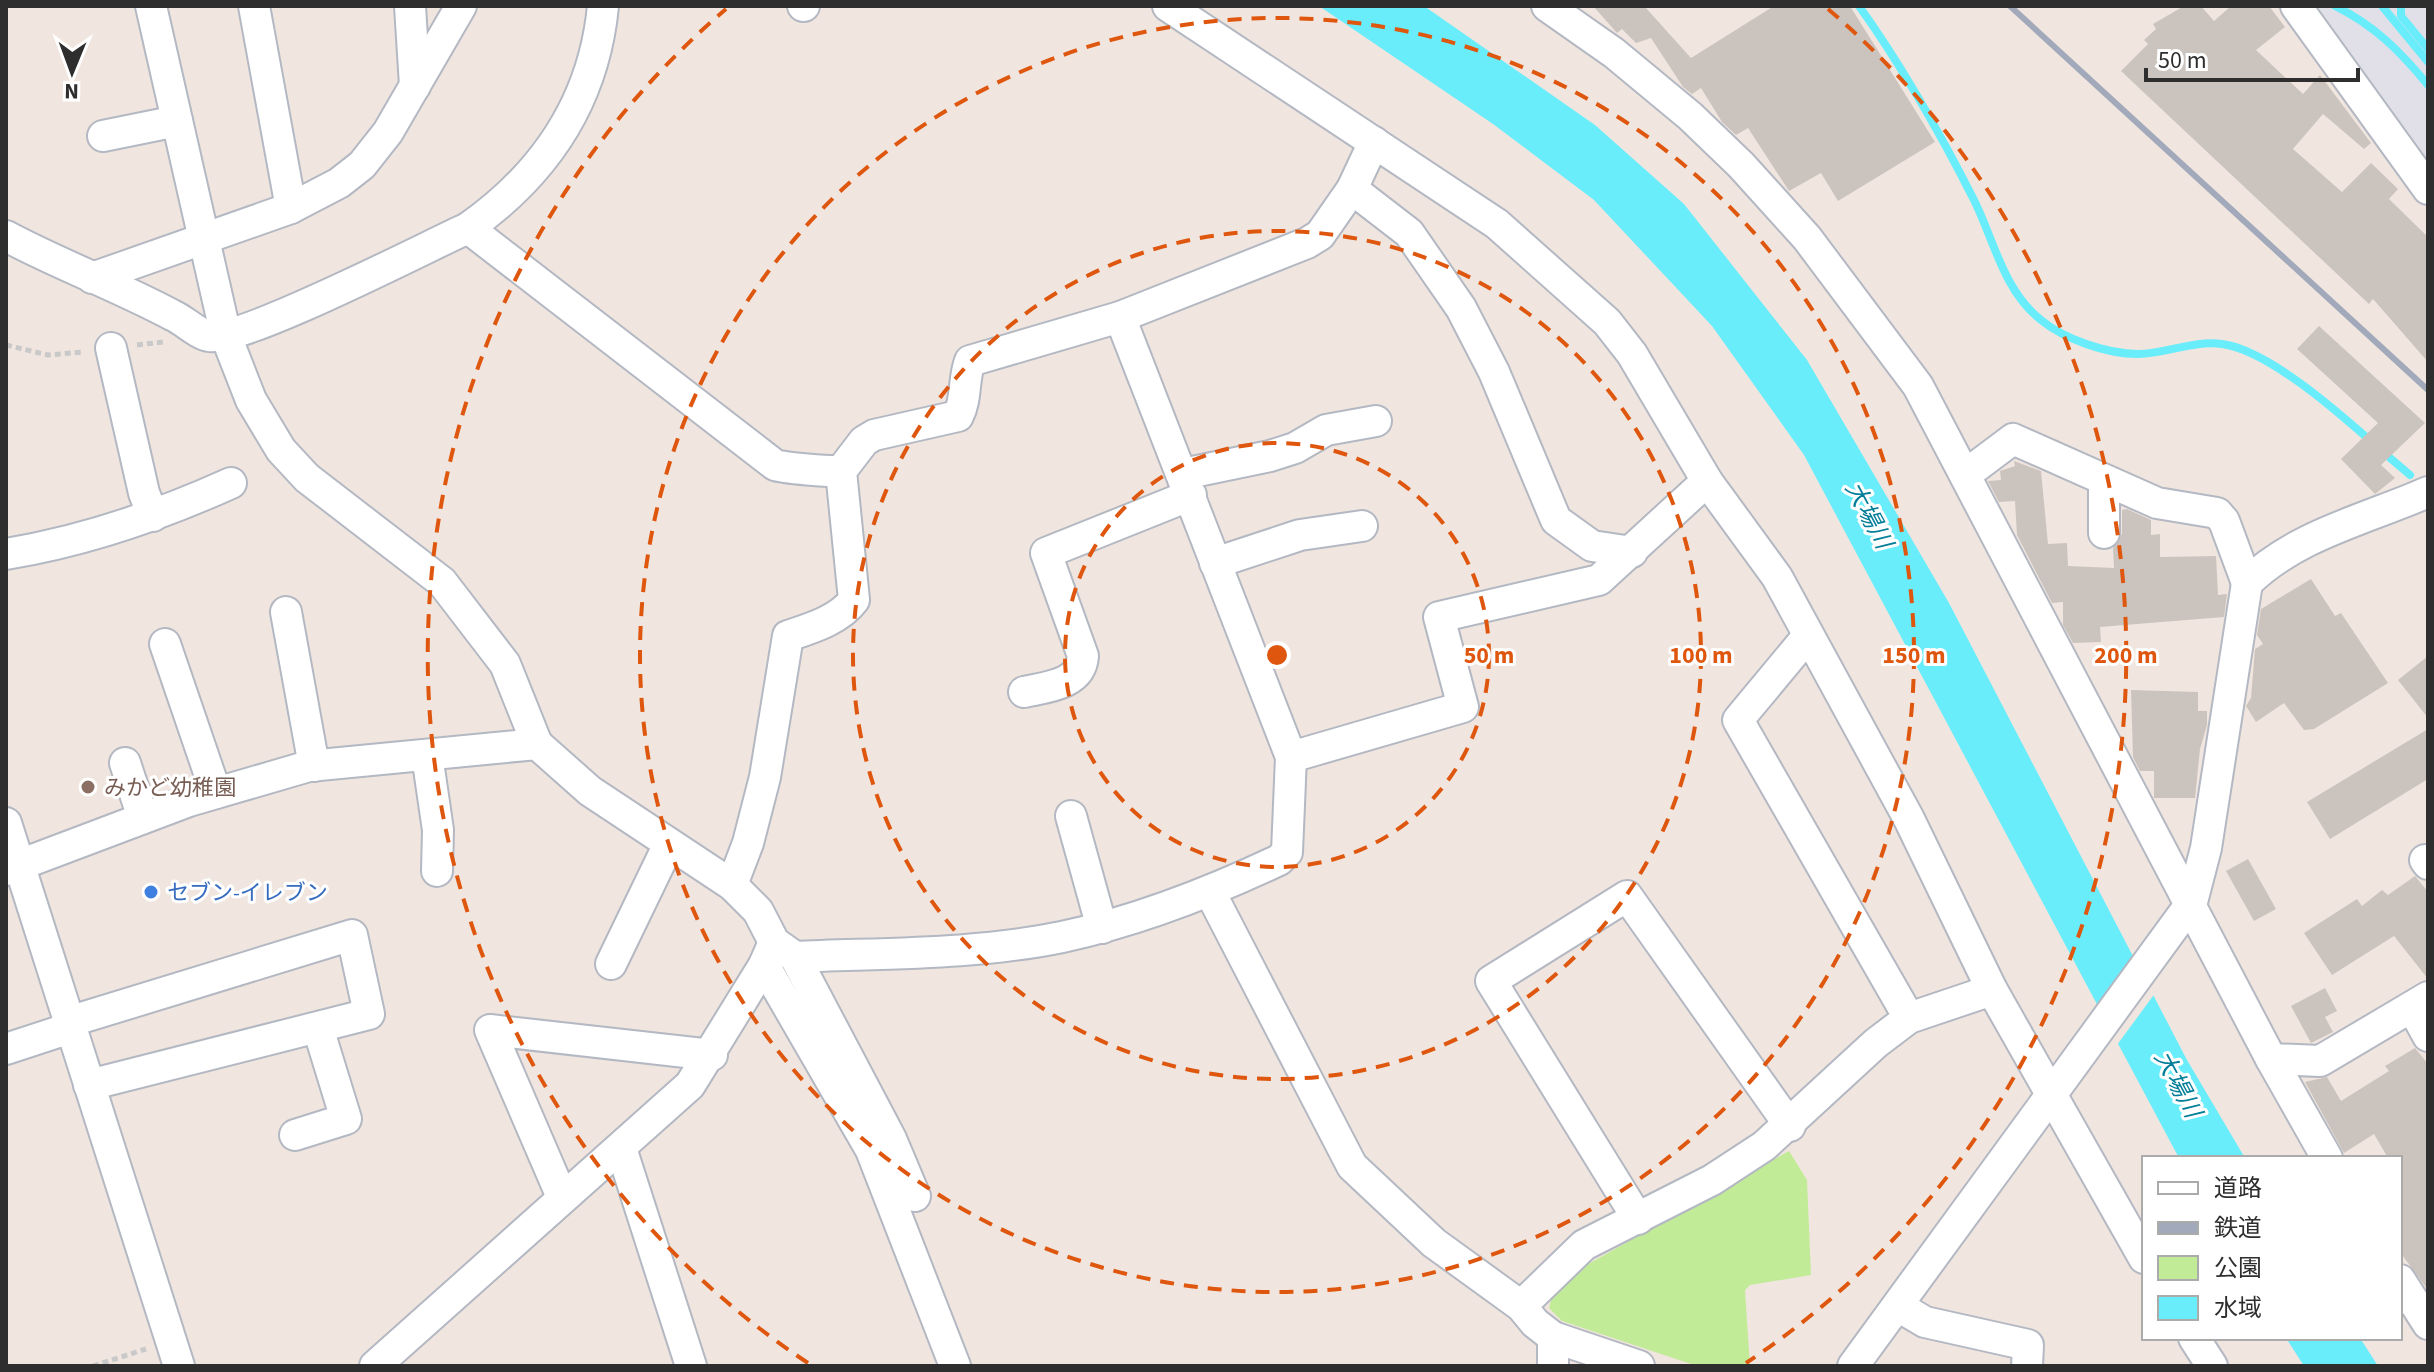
<svg xmlns="http://www.w3.org/2000/svg" width="2434" height="1372" font-family="'Source Sans 3','Noto Sans JP',sans-serif">
  <style>
    .industrial { fill: #e1e0e8 }
    .green { fill: #c2eb97 }
    .water { fill: #69edfb }
    .pier { fill: #f0e6df }
    .lines { fill: none; stroke-linecap: round; stroke-linejoin: round }
    .stream { stroke: #69edfb; stroke-width: 8 }
    .building { fill: #cbc4be }
    .minor-casing { stroke: #b3b8c2; stroke-width: 34 }
    .path { stroke: #c9c9c9; stroke-width: 5; stroke-dasharray: 6 4; stroke-linecap: butt }
    .minor { stroke: #fff; stroke-width: 30 }
    .rail { stroke: #a1a9ba; stroke-width: 6 }
    .ring { fill: none; stroke: #df570e; stroke-width: 4; stroke-dasharray: 14 10 }
    .education-dot { fill: #8d6e63; stroke: #fff; stroke-width: 3 }
    .shop-dot { fill: #3f7fe0; stroke: #fff; stroke-width: 3 }
    .labels { text-anchor: middle; stroke-width: 6; stroke-linejoin: round; paint-order: stroke }
    .education-label { font-size: 22px; fill: #785e54; stroke: #fff; text-anchor: start }
    .shop-label { font-size: 22px; fill: #366cbe; stroke: #fff; text-anchor: start }
    .water-label { font-size: 24px; font-style: italic; fill: #037e98; stroke: #fff }
    .centre { fill: #df570e; stroke: #fff; stroke-width: 4 }
    .ring-label { font-size: 24px; text-anchor: middle; font-weight: bold; fill: #df570e; stroke: #fff; stroke-width: 6; stroke-linejoin: round; paint-order: stroke }
  </style>
  <rect width="100%" height="100%" fill="#f0e6df"/>
  <path class="industrial" d="M2317 6H2428V164Z"/>
  <path class="green" d="M1789 1151 1807 1180 1811 1275 1750 1285 1745 1290 1750 1366H1697L1562 1321 1549 1308 1551 1300 1583 1267Z"/>
  <g class="water">
    <path d="M1319 6H1424L1595 125 1684 204 1807 360 1949 603 2187 1060 2245 1158H2179L1804 455 1712 326 1594 200 1493 124Z"/>
    <path d="M2286 1338H2360L2378 1366H2304Z"/>
  </g>
  <path class="pier" d="M2136 954 2156 992 2114 1049 2094 1011Z"/>
  <g class="lines">
    <g class="stream">
      <path d="M1859 6C1902 66 1940 133 1974 200 1994 240 2003 290 2041 320 2064 339 2107 354 2138 354 2166 354 2193 340 2222 344 2268 350 2338 412 2373 443"/>
      <path d="M2335 6C2374 25 2400 51 2428 85"/>
      <path d="M2382 6 2428 62"/>
      <path d="M2401 6V16L2428 49"/>
      <path d="M2383 452 2410 475"/>
    </g>
  </g>
  <g class="building">
    <path d="M1593 6H1649L1646 8 1691 58 1774 6H1850L1935 142 1838 201 1821 173 1789 191 1748 128 1736 135 1722 122 1701 88 1692 94 1683 87 1651 38 1636 43 1622 29 1617 33Z"/>
    <path d="M2184 6H2201L2214 21 2231 6H2269L2285 27 2256 50 2303 94 2320 75 2371 143 2364 149 2323 114 2293 149 2342 192 2371 163 2398 189 2389 199 2428 237V362L2373 299 2369 304 2121 71 2148 44 2144 40 2156 29 2153 24Z"/>
    <path d="M2319 326 2425 423 2381 465 2395 478 2375 494 2341 459 2378 423 2297 349Z"/>
    <path d="M2014 461 2041 471 2048 544 2067 543 2068 566 2114 568 2113 548 2122 534V510L2127 509 2151 520V535L2160 534V557L2216 556 2218 595 2227 594 2224 617 2100 627 2101 642 2073 643 2063 625V602L2052 603 2017 535 2015 501 1999 502 1988 481 2001 480 2000 471 2015 466Z"/>
    <path d="M2311 579 2335 616 2341 613 2388 683 2314 729 2304 730 2284 703 2256 722 2246 706 2251 698 2255 649 2263 644 2257 635 2261 609Z"/>
    <path d="M2428 656V718L2398 680Z"/>
    <path d="M2131 690 2198 692V711H2207V725L2200 749 2195 798H2154V771H2140L2133 757Z"/>
    <path d="M2428 729V779L2330 839 2307 802Z"/>
    <path d="M2248 859 2276 909 2254 921 2226 871Z"/>
    <path d="M2415 876 2428 892V979L2394 936 2332 975 2304 933 2357 899 2362 906 2382 890 2388 895Z"/>
    <path d="M2325 988 2337 1011 2325 1017 2333 1032 2311 1043 2291 1006Z"/>
    <path d="M2415 1048 2428 1064V1290L2400 1252V1158H2388L2374 1134 2344 1153 2305 1082 2327 1077 2341 1101 2389 1071 2385 1066Z"/>
  </g>
  <g class="lines">
    <g class="minor-casing">
      <g id="minor">
        <path d="M151 6 226 336 251 400 281 450 307 478 442 582 505 664 537 744"/>
        <path d="M254 6 291 208"/>
        <path d="M410 6 415 86"/>
        <path d="M603 6C594 100 546 173 468 228L775 465C784 468 830 472 841 471"/>
        <path d="M803 6H804"/>
        <path d="M1168 6 1497 224 1607 322 1632 354 1707 481 1777 577 1909 819 1992 990 2144 1258"/>
        <path d="M1547 6 1614 53 1690 116 1741 165 1807 238 1918 386 2271 1059 2320 1061 2428 997"/>
        <path d="M2296 6 2428 189"/>
        <path d="M103 136 177 121"/>
        <path d="M1352 189 1409 233 1461 308 1494 372 1556 520 1592 546 1632 552"/>
        <path d="M6 236C60 265 118 286 172 315 184 320 197 334 209 336 241 343 428 246 468 228"/>
        <path d="M92 278 291 208 339 183 362 165 388 132 461 6"/>
        <path d="M111 348 144 493 153 516"/>
        <path d="M1183 474 1270 456 1295 448 1326 430 1376 421"/>
        <path d="M1965 475 2013 439 2157 503 2217 513 2224 521 2247 583"/>
        <path d="M2104 481V533"/>
        <path d="M6 554C85 541 158 516 231 483"/>
        <path d="M1215 563 1300 535 1362 526"/>
        <path d="M286 612 314 766"/>
        <path d="M1807 637 1738 720 1909 1018"/>
        <path d="M165 644 216 793"/>
        <path d="M1024 692C1046 687 1081 685 1083 656L1046 553 1191 495"/>
        <path d="M427 755 438 830 437 871"/>
        <path d="M1291 757 1463 707 1439 617 1599 580 1707 481"/>
        <path d="M125 763 143 818"/>
        <path d="M1071 816 1102 928"/>
        <path d="M6 823 179 1366"/>
        <path d="M2425 860 2428 864"/>
        <path d="M6 870 189 801 309 766 537 744 590 791 732 885 758 911 774 942 795 957 891 1139 915 1196"/>
        <path d="M732 885 748 843 765 777 788 636C812 628 839 620 854 600L841 471 864 441 874 435 958 416C967 399 963 379 970 361L1120 317 1307 243 1320 235 1352 189 1374 142"/>
        <path d="M1210 892 1352 1166 1434 1243 1521 1306 1535 1323 1553 1337 1639 1366"/>
        <path d="M795 957C883 953 975 955 1062 937 1138 921 1209 893 1279 860L1287 852 1291 757 1120 317"/>
        <path d="M611 964 668 846"/>
        <path d="M764 965 871 1150 955 1366"/>
        <path d="M2412 1007 2428 1036"/>
        <path d="M68 1022 352 935 369 1014 89 1085"/>
        <path d="M6 1049 70 1028"/>
        <path d="M2271 1059 2327 1158"/>
        <path d="M295 1135 346 1119 318 1028"/>
        <path d="M621 1148 691 1366"/>
        <path d="M562 1197 490 1030 712 1055"/>
        <path d="M1638 1219 1491 981 1627 896 1790 1126"/>
        <path d="M2400 1280 2428 1324"/>
        <path d="M1521 1306 1584 1245 1712 1180 1764 1146 1876 1043 1909 1018 1992 990"/>
        <path d="M1898 1306 1925 1322 2028 1345 2027 1366"/>
        <path d="M2194 1338 2212 1366"/>
        <path d="M375 1366 690 1085 764 965 774 942"/>
        <path d="M1553 1366V1337"/>
        <path d="M1853 1366 2192 902 2206 848 2247 583C2295 535 2367 519 2428 492"/>
      </g>
    </g>
    <g class="path">
      <path d="M6 345 48 355 84 352"/>
      <path d="M137 345 163 342"/>
      <path d="M93 1366 146 1349"/>
    </g>
    <use href="#minor" class="minor"/>
    <path class="rail" d="M2010 6 2428 390"/>
  </g>
  <g class="ring">
    <circle cx="1277" cy="655" r="212"/>
    <circle cx="1277" cy="655" r="424"/>
    <circle cx="1277" cy="655" r="637"/>
    <path d="M808 1363A849 849 0 0 1 726 9M1828 9A849 849 0 0 1 1746 1363"/>
  </g>
  <circle class="education-dot" cx="88" cy="787" r="8"/>
  <circle class="shop-dot" cx="151" cy="892" r="8"/>
  <g class="labels">
    <g class="education-label">
      <text x="104" y="795">みかど幼稚園</text>
    </g>
    <g class="shop-label">
      <text x="167" y="900">セブン-イレブン</text>
    </g>
    <g class="water-label">
      <text transform="translate(1869 515) rotate(62)" y="8">大場川</text>
      <text transform="translate(2178 1084) rotate(62)" y="8">大場川</text>
    </g>
  </g>
  <circle cx="1277" cy="655" r="12" class="centre"/>
  <g class="ring-label">
    <text x="1489" y="663">50 m</text>
    <text x="1701" y="663">100 m</text>
    <text x="1914" y="663">150 m</text>
    <text x="2126" y="663">200 m</text>
  </g>
  <rect width="2434" height="1372" fill="none" stroke="#2e2e2e" stroke-width="16"/>
  <rect x="2142" y="1156" width="260" height="184" fill="#ffffff" stroke="#ababab" stroke-width="2"/>
  <rect x="2158" y="1182" width="40" height="12" fill="#ffffff" stroke="#ababab" stroke-width="2"/>
  <text x="2214" y="1196" font-size="24" fill="#2e2e2e">道路</text>
  <rect x="2158" y="1222" width="40" height="12" fill="#a1a9ba" stroke="#ababab" stroke-width="2"/>
  <text x="2214" y="1236" font-size="24" fill="#2e2e2e">鉄道</text>
  <rect x="2158" y="1256" width="40" height="24" fill="#c2eb97" stroke="#ababab" stroke-width="2"/>
  <text x="2214" y="1276" font-size="24" fill="#2e2e2e">公園</text>
  <rect x="2158" y="1296" width="40" height="24" fill="#69edfb" stroke="#ababab" stroke-width="2"/>
  <text x="2214" y="1316" font-size="24" fill="#2e2e2e">水域</text>
  <g transform="translate(72 72) rotate(181)" stroke="#ffffff" stroke-width="6" paint-order="stroke">
  <path d="M0-6L14 30L0 20L-14 30Z" fill="#2e2e2e"/>
  <text y="-12" font-size="22" font-weight="bold" text-anchor="middle" fill="#2e2e2e">N</text>
  </g>
  <path d="M2146 68v12h212v-12" fill="none" stroke="#2e2e2e" stroke-width="4"/>
  <text x="2158" y="68" font-size="24" fill="#2e2e2e" stroke="#ffffff" stroke-width="6" paint-order="stroke">50 m</text>
</svg>
